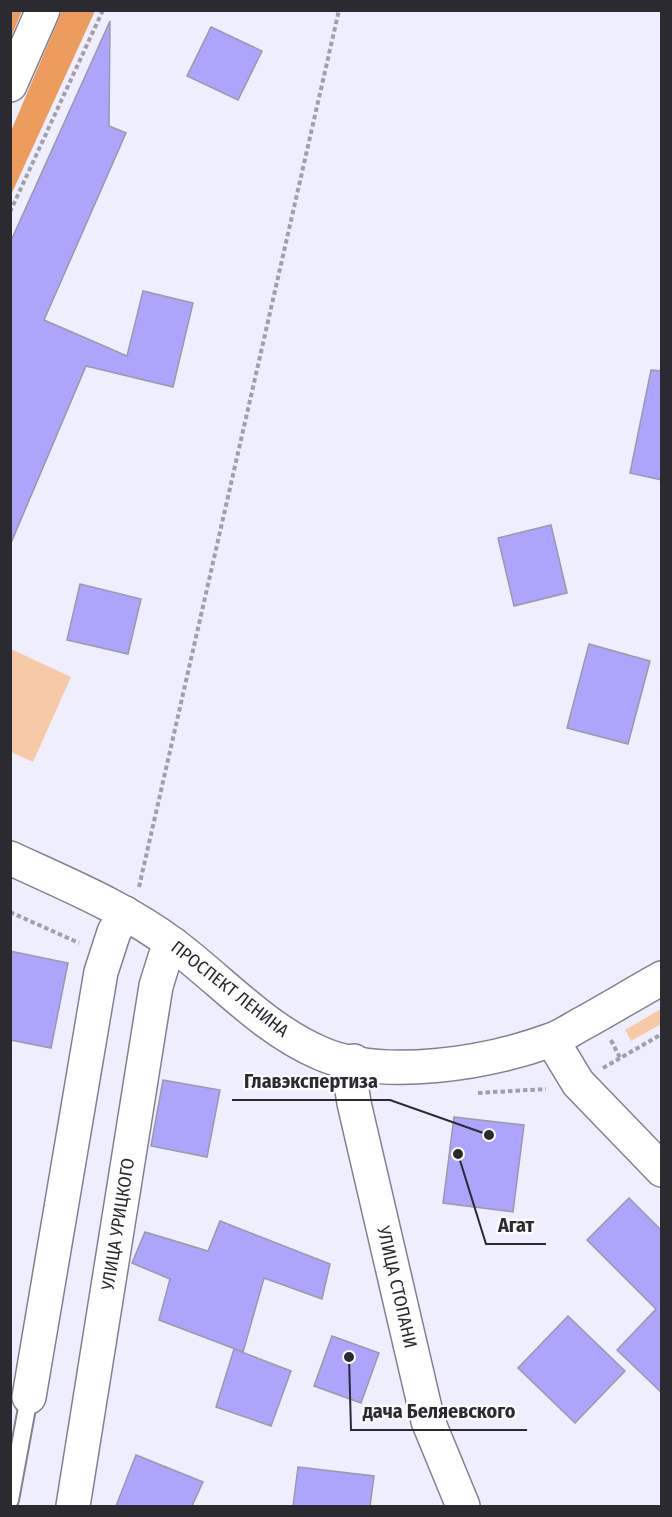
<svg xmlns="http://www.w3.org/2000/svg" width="672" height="1517" font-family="'Fira Sans Condensed',sans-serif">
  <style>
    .green { fill: #f8c9a6 }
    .forest { fill: #ec9d5d }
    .building { fill: #ada5fd; stroke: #9a99a9; stroke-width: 1.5 }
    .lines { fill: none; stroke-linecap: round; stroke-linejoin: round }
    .lane-casing { stroke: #81808f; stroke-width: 20 }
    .street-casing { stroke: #81808f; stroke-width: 36 }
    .path { stroke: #a0a0ac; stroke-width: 4; stroke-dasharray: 4.5 3; stroke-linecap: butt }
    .lane { stroke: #fff; stroke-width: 16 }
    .street { stroke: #fff; stroke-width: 33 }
    .labels { text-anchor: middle; stroke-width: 4.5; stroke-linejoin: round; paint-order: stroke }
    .street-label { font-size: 18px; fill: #2a2a30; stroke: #fdfdfd }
    .leader { fill: none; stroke: #2a2a30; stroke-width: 2 }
    .callout-dot { fill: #2a2a30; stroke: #fdfdfd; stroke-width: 2 }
    .callout-label { font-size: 20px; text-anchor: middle; font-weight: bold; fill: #2a2a30; stroke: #fdfdfd; stroke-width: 4.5; stroke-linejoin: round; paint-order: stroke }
  </style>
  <rect width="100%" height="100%" fill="#eeeefe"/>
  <g class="green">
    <path d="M11 649 71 677 33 762 11 752Z"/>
    <path d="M661 1009V1024L631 1041 625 1030Z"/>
  </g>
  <g class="forest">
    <path d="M11 10 22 11 11 37 10 11Z"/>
    <path d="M62 11H95L11 195V131Z"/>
  </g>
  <g class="building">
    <path d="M110 21 109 126 126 133 44 320 127 356 143 291 193 303 173 387 86 366 11 543 10 243Z"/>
    <path d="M211 27 262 51 238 100 187 76Z"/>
    <path d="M651 370 662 371V480L630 473Z"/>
    <path d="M551 525 567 593 514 606 498 538Z"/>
    <path d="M80 584 141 599 128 654 67 640Z"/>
    <path d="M589 644 650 661 628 744 567 728Z"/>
    <path d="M10 951 68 963 51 1048 10 1040Z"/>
    <path d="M163 1080 220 1090 207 1157 151 1146Z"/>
    <path d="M454 1117 524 1125 513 1212 443 1203Z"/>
    <path d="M629 1198 662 1231V1393L617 1350 656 1309 587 1240Z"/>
    <path d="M220 1221 330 1264 322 1299 264 1278 243 1352 159 1320 170 1279 132 1263 145 1232 208 1251Z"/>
    <path d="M568 1316 625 1371 575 1423 518 1368Z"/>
    <path d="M332 1336 379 1353 361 1403 314 1386Z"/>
    <path d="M234 1349 291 1371 271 1426 216 1407Z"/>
    <path d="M136 1455 203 1482 192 1506H116Z"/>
    <path d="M298 1467 374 1476 370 1506H293Z"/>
  </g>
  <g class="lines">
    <g class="lane-casing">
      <path id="lane" d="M10 1500 29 1397"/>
    </g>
    <g class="street-casing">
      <g id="street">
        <path d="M10 85 43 10"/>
        <path d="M10 858C66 884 125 908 174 945 222 981 264 1029 320 1053 383 1081 488 1063 551 1040 563 1036 575 1027 587 1021 612 1007 637 992 662 978"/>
        <path d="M552 1040 578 1083 662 1170"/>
        <path d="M354 1061 351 1083 354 1103 428 1421 463 1506"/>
        <path d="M29 1397 101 972 114 932 125 913"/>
        <path d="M73 1506 156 986 165 957 173 944"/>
      </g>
    </g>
    <g class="path">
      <path d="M10 212 103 10"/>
      <path d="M139 887 339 10"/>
      <path d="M10 912 79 943"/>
      <path d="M611 1040 620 1058"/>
      <path d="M603 1068 662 1034"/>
      <path d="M478 1093 546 1089"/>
    </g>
    <use href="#lane" class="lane"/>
    <use href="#street" class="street"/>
  </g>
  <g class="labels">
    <g class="street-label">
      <text transform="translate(230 989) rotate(38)" y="6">ПРОСПЕКТ ЛЕНИНА</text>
      <text transform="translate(118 1224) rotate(-81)" y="6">УЛИЦА УРИЦКОГО</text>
      <text transform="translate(397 1287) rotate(77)" y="6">УЛИЦА СТОПАНИ</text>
    </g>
  </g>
  <path class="leader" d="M489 1135L390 1100H232M458 1154L486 1244H546M349 1357L351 1430H527"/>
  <g class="callout-dot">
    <circle cx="489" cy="1135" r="6"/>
    <circle cx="458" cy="1154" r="6"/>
    <circle cx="349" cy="1357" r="6"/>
  </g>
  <g class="callout-label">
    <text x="311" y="1088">Главэкспертиза</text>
    <text x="516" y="1232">Агат</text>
    <text x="439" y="1418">дача Беляевского</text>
  </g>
  <rect width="672" height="1517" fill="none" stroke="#2a2a30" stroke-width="24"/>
</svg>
